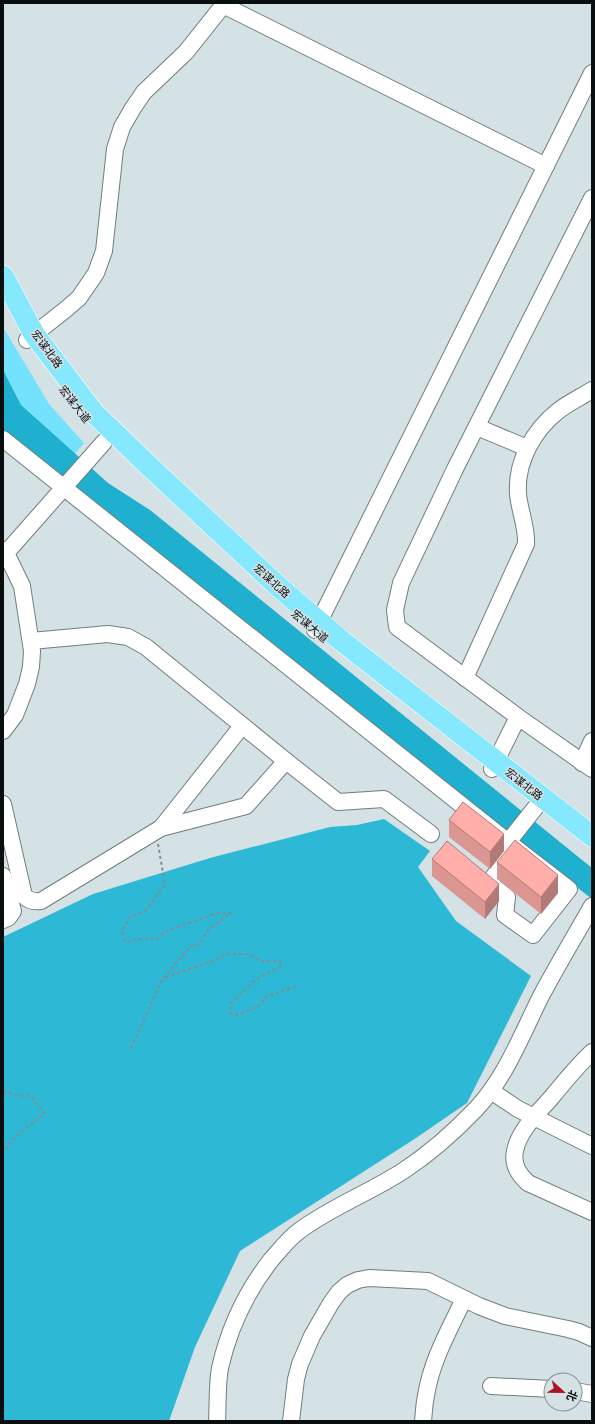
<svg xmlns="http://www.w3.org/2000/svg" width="595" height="1424" font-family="Raleway,'Noto Sans SC',sans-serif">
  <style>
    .green { fill: #74e2fd }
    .forest { fill: #2db8d6 }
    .water { fill: #1eb0ce }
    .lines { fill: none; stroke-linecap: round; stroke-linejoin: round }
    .minor-casing { stroke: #707d80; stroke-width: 18 }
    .major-casing { stroke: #fff; stroke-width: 22 }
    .path { stroke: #828c8e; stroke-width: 2; stroke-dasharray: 3 3; stroke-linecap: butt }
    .minor { stroke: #fff; stroke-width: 16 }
    .major { stroke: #86e8fd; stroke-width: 21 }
    .wall { fill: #db9691 }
    .shaded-wall { fill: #b27a76 }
    .building { fill: #ffaea9; stroke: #b27a76 }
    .labels { text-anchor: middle; stroke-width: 3; stroke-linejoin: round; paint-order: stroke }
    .street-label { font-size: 11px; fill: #090e0f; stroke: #d4e1e5 }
  </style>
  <rect width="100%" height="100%" fill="#d4e1e5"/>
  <path class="green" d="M3 327 49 404 84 443 51 483 3 438Z"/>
  <path class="forest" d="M384 819 430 851 418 867 456 921 531 976 467 1103 416 1138 240 1251 195 1347 169 1421H3V937L93 894 210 858 330 827 357 825Z"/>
  <path class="water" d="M3 370 21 405 108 483 150 510 592 868V899L35 464 3 431Z"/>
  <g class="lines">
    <g class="minor-casing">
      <g id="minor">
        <path d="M223 5 546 166"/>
        <path d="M592 198 455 469 401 583 395 610 397 627 518 717 592 769"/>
        <path d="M27 340 65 310 79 298 96 273 104 251 115 149 122 127 133 108 144 92 186 52 225 3"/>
        <path d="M477 427 527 448"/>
        <path d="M3 439 508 842 569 889 533 935 505 915 507 897 489 883 509 855"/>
        <path d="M3 550 6 553 22 586 32 651 31 667 27 684 15 715 3 731"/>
        <path d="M6 553 104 442"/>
        <path d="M315 630 592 73"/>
        <path d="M31 641 108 634 128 637 146 647 286 761"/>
        <path d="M465 678 526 544C527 526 519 510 518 493 516 461 534 430 558 411 568 403 581 397 592 390"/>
        <path d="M582 763 592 741"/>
        <path d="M492 769 518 717"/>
        <path d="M3 804 24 896C29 901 35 902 41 901L161 828 246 806 286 761 338 802 384 799 431 834"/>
        <path d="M161 828 242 726"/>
        <path d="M508 842 543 798"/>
        <path d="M3 876 13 911 8 918 3 920"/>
        <path d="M592 1052C577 1066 564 1082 551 1098 538 1113 519 1130 515 1151 512 1164 518 1174 528 1183L592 1212"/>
        <path d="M491 1091 518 1109 592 1146"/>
        <path d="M491 1386 551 1389"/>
        <path d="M575 1391 592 1394"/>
        <path d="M217 1421C218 1404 217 1384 220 1368 229 1328 246 1292 271 1260 280 1250 288 1239 299 1231 331 1207 369 1193 403 1171 429 1154 455 1131 476 1109 506 1077 522 1034 541 996 557 966 575 936 592 906"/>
        <path d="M291 1421 296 1379 300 1364 312 1336 331 1303 339 1292 347 1285 358 1280 369 1278 428 1281 479 1306 505 1316 568 1329 579 1332 592 1338"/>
        <path d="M423 1421C424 1413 424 1404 426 1396 431 1362 449 1330 464 1299"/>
      </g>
    </g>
    <g class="major-casing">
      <path id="major" d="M3 276 34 334 94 413 150 467 281 589 343 642 592 836"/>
    </g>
    <g class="path">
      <path d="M158 844 165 885 145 911 130 917 122 931 125 942 139 939H157L166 931 220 912 231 913 208 930 200 944 191 946 163 978 214 961 226 954H247L260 961H280L281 966 255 980 231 1003V1014L238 1015 262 1004 264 998 295 986"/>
      <path d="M131 1048 163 978"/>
      <path d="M3 1091 21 1096H31L45 1114C29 1125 15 1136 3 1152"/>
    </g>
    <use href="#minor" class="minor"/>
    <use href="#major" class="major"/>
  </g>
  <g class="wall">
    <path d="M449 820 504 851 490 869 449 837Z"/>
    <path d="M432 859 499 901 485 919 432 876Z"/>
    <path d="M497 862 558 893 541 914 497 879Z"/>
  </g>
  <g class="shaded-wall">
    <path d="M504 834V851L490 869V852Z"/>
    <path d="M558 875V893L541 914V897Z"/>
    <path d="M499 884V901L485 919V902Z"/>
  </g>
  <g class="building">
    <path d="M463 802 504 834 490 852 449 820Z"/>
    <path d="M515 840 558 875 541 897 497 862Z"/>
    <path d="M447 841 499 884 485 902 432 859Z"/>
  </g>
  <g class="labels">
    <g class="street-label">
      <text transform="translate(47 349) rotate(54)" y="4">宏谋北路</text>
      <text transform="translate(75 404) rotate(52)" y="4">宏谋大道</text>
      <text transform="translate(272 581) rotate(42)" y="4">宏谋北路</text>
      <text transform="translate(310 626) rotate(40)" y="4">宏谋大道</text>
      <text transform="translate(524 784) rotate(38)" y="4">宏谋北路</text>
    </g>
  </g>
  <rect width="595" height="1424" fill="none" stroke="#090e0f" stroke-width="8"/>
  <g transform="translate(563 1392) rotate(112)"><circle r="19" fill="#d4e1e5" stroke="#838d8f"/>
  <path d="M0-3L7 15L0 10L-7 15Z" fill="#aa1425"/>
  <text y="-6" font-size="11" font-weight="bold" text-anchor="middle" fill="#090e0f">北</text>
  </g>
</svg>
